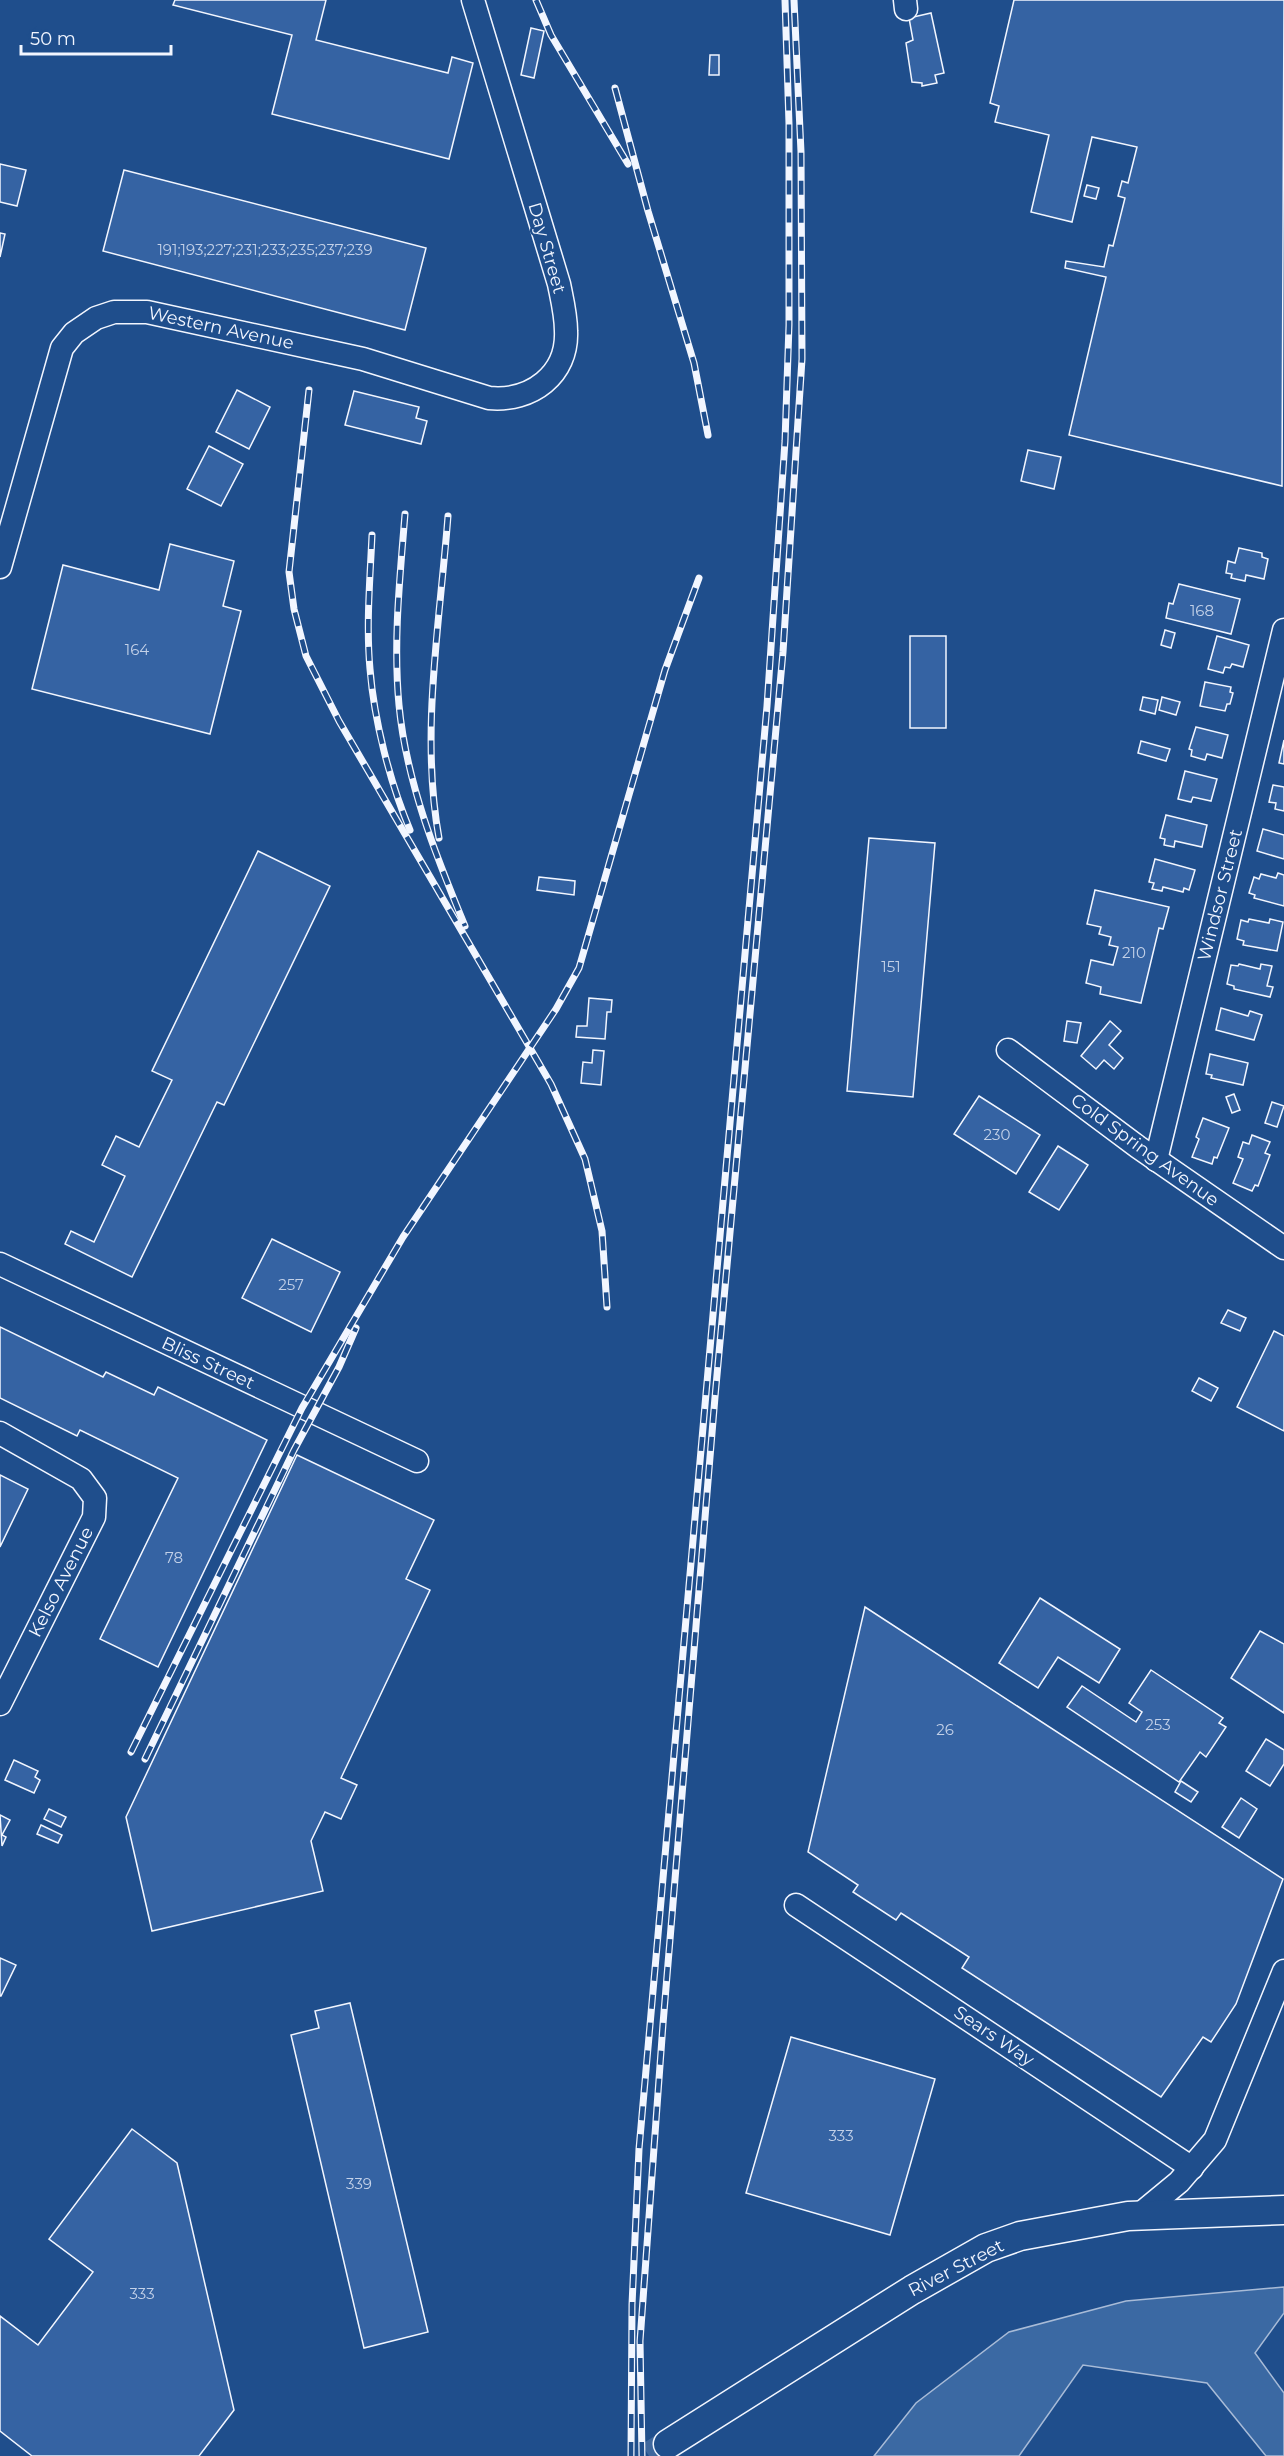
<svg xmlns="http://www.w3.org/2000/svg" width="1284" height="2456" font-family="Montserrat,sans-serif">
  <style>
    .water { fill: #3b69a3; stroke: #a8bbd7; stroke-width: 1.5 }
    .building { fill: #3563a3; stroke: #f2f6ff; stroke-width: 1.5 }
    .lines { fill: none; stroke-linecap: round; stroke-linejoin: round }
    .major-tunnel { stroke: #3f679d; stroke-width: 28; stroke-dasharray: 28 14; stroke-linecap: butt }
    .minor-casing { stroke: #f2f6ff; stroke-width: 25 }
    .major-casing { stroke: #f2f6ff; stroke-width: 31 }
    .minor { stroke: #1f4e8c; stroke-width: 22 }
    .major { stroke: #1f4e8c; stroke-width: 28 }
    .rail-casing { stroke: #f2f6ff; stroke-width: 7 }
    .rail { stroke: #1f4e8c; stroke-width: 4.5; stroke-dasharray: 14; stroke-linecap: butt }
    .labels { text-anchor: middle; stroke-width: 4.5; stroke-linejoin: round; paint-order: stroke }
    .number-label { font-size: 15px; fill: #c3d1e8 }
    .street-label { font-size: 18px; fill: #f2f6ff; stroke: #1f4e8c }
  </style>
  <rect width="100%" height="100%" fill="#1f4e8c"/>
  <path class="water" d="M1284 2287V2313L1255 2353 1284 2393V2456H1266L1207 2383 1083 2365 1019 2456H874L916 2403 1009 2332 1126 2301Z"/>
  <g class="building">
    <path d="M175 0H326L316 40 448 73 452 57 473 63 449 159 272 114 292 35 173 5Z"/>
    <path d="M1014 0H1284L1282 486 1069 435 1106 277 1065 268 1066 261 1104 267 1109 245 1113 246 1125 198 1118 196 1122 181 1128 183 1137 147 1092 137 1072 222 1031 212 1049 135 995 122 999 106 990 103Z"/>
    <path d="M931 13 944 73 935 75 937 83 922 86V83L912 82 906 43 913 40 909 18Z"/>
    <path d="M531 28 544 31 534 78 521 75Z"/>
    <path d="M710 55H719V75H709Z"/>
    <path d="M0 164 26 170 17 206 0 202Z"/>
    <path d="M124 170 426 248 405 330 103 251Z"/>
    <path d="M1087 185 1099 188 1096 199 1084 196Z"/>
    <path d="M0 233 5 234 0 257Z"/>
    <path d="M237 390 270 407 249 449 216 432Z"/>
    <path d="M354 391 419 407 416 418 427 421 421 444 345 425Z"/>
    <path d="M209 446 243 464 221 506 187 489Z"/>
    <path d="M1028 450 1061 457 1054 489 1021 481Z"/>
    <path d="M170 544 234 561 223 606 241 611 210 734 32 689 63 565 159 590Z"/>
    <path d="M1239 548 1262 553V557L1268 559 1264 579 1246 575 1245 581 1231 578 1232 574 1226 573 1228 561 1235 563Z"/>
    <path d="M1179 584 1240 599 1231 634 1166 618 1169 603 1173 604Z"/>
    <path d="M1165 630 1175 633 1171 648 1161 645Z"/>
    <rect x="910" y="636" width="36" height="92"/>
    <path d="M1217 636 1249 645 1243 667 1232 664 1230 668 1225 667 1223 673 1208 669Z"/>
    <path d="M1205 682 1231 687 1230 692 1233 693 1230 704H1227L1225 711 1200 706Z"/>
    <path d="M1143 697 1158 700 1155 714 1140 710Z"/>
    <path d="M1162 697 1180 702 1176 715 1159 710Z"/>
    <path d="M1196 727 1228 735 1222 758 1207 754 1205 760 1191 756 1192 750 1189 749Z"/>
    <path d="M1284 740V764L1279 763Z"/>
    <path d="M1141 741 1170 749 1166 761 1138 753Z"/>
    <path d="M1185 771 1217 779 1211 801 1193 797 1191 802 1178 799Z"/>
    <path d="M1273 785 1284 787V811L1275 809 1276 803 1269 802Z"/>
    <path d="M1166 815 1207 825 1202 847 1175 841 1174 847 1164 845 1165 839 1160 838Z"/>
    <path d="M1263 829 1284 835V859L1257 851Z"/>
    <path d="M869 838 935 843 913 1097 847 1091Z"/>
    <path d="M258 851 330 886 224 1105 217 1102 132 1277 65 1244 71 1231 94 1242 125 1176 102 1165 116 1136 139 1147 172 1080 152 1071Z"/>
    <path d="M1155 859 1195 870 1189 890 1184 888 1183 892 1163 887 1162 891 1152 889 1154 883 1149 882Z"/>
    <path d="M1278 873 1284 875V906L1254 898 1255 895 1249 893 1254 877 1259 879 1261 874 1276 878Z"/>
    <path d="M539 877 575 881 574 895 537 890Z"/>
    <path d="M1095 890 1169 907 1163 929 1159 928 1141 1003 1100 994 1101 987 1086 983 1091 960 1113 965 1118 947 1109 945 1111 937 1099 934 1101 927 1087 924Z"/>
    <path d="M1249 919 1269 923 1270 919 1283 922 1277 951 1243 945 1244 941 1237 939 1241 920 1248 922Z"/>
    <path d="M1239 964 1260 969 1261 964 1272 966 1267 986 1273 987 1270 997 1234 989V986L1227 984 1231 965 1238 966Z"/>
    <path d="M589 998 612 1000 611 1012H607L605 1039 576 1037 577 1026H587Z"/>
    <path d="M1221 1008 1248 1016 1250 1011 1262 1015 1254 1040 1216 1030Z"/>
    <path d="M1067 1021 1081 1023 1077 1043 1064 1041Z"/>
    <path d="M1110 1021 1121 1031 1109 1045 1123 1058 1114 1069 1104 1060 1096 1069 1081 1056Z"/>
    <path d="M593 1050 604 1051 601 1085 581 1083 583 1062 592 1063Z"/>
    <path d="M1210 1054 1248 1063 1243 1085 1211 1078 1212 1075 1206 1074Z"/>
    <path d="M1234 1094 1240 1110 1232 1113 1226 1097Z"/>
    <path d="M979 1096 1040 1135 1016 1174 954 1134Z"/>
    <path d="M1272 1102 1284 1106 1277 1127 1265 1123Z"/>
    <path d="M1203 1118 1229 1128 1217 1158 1214 1157 1212 1164 1192 1157 1199 1139 1196 1137Z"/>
    <path d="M1252 1135 1270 1142 1265 1153 1270 1155 1258 1186 1255 1185 1252 1191 1233 1183 1243 1159 1238 1157 1243 1142 1249 1144Z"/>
    <path d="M1058 1146 1088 1165 1059 1210 1029 1192Z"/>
    <path d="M272 1239 340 1272 311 1332 242 1298Z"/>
    <path d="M1228 1310 1246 1318 1240 1331 1221 1323Z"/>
    <path d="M0 1327 103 1377 106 1372 154 1395 158 1387 267 1440 158 1667 100 1639 178 1478 80 1430 77 1436 0 1398Z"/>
    <path d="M1274 1331 1284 1336V1431L1237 1407Z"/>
    <path d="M1199 1378 1218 1388 1211 1401 1192 1391Z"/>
    <path d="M297 1455 434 1520 406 1579 430 1590 341 1778 357 1785 341 1819 325 1812 311 1841 323 1891 152 1931 126 1817Z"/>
    <path d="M0 1475 28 1489 0 1547Z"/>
    <path d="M1040 1598 1120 1649 1099 1683 1058 1657 1038 1688 999 1663Z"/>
    <path d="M865 1607 1283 1879 1236 2004 1211 2042 1203 2037 1161 2097 962 1968 969 1957 901 1913 896 1920 853 1892 858 1885 808 1852Z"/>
    <path d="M1260 1631 1284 1644V1713L1231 1678Z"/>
    <path d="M1151 1670 1223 1718 1219 1723 1226 1727 1206 1757 1200 1752 1179 1782 1067 1707 1082 1686 1136 1722 1142 1712 1129 1703Z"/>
    <path d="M1266 1739 1284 1750V1764L1270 1786 1246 1771Z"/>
    <path d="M14 1760 38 1771 35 1777 40 1780 34 1793 5 1780Z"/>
    <path d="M1181 1781 1198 1792 1191 1802 1175 1792Z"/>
    <path d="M1241 1798 1257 1809 1239 1838 1222 1827Z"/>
    <path d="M49 1809 66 1817 61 1827 44 1819Z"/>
    <path d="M0 1815 10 1820 2 1835 6 1837 2 1846Z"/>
    <path d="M41 1825 62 1835 58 1843 37 1834Z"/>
    <path d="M0 1958 16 1965 1 1996H0Z"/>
    <path d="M350 2003 428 2332 364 2348 291 2035 319 2028 315 2011Z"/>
    <path d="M791 2037 935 2079 890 2235 746 2193Z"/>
    <path d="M132 2129 177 2163 234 2410 199 2456H32L0 2431V2316L38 2345 93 2272 49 2239Z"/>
  </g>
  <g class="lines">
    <path class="major-tunnel" d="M649 2456 668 2444"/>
    <g class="minor-casing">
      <g id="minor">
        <path d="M905 0 906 9"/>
        <path d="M0 567 62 348 74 333 96 318 114 312H147L363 359 489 398C531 402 568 375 566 331 566 315 562 299 559 284L473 0"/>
        <path d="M1008 1050 1138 1147 1284 1248"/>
        <path d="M1156 1160 1284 630"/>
        <path d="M0 1264 417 1461"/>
        <path d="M0 1433 81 1479 95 1498 94 1517 0 1704"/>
        <path d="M796 1905 1192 2168"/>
        <path d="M1139 2215 1179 2182 1215 2140 1284 1971"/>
      </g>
    </g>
    <g class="major-casing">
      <path id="major" d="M668 2444 912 2290 986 2248 1020 2236 1128 2216 1284 2210"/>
    </g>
    <use href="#minor" class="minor"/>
    <use href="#major" class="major"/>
    <g class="rail-casing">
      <g id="rail">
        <path d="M536 0 551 35 628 164"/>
        <path d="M615 88 648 211 694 363 708 435"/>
        <path d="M309 390 289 572 294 609 306 656 339 721 551 1084 585 1159 602 1231 607 1307"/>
        <path d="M405 514C400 577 393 641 399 705 406 781 436 856 465 926"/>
        <path d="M372 535C370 580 366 625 370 669 374 720 390 783 410 830"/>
        <path d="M439 838C420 734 440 621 448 516"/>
        <path d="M131 1752 302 1408 403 1237 556 1009 579 968 665 670 699 578"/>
        <path d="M145 1759 294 1450 339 1367 356 1328"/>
        <path d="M631 2456 632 2305 639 2149 767 706 785 441 789 325V124L785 0"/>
        <path d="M642 2456 640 2341 663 2024 715 1397 783 652 802 359 801 152 794 0"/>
      </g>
    </g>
    <use href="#rail" class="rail"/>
  </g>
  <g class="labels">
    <g class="number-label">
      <text x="265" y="255">191;193;227;231;233;235;237;239</text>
      <text x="1202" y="616">168</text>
      <text x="137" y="655">164</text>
      <text x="1134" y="958">210</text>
      <text x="891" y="972">151</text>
      <text x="997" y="1140">230</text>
      <text x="291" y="1290">257</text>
      <text x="174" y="1563">78</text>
      <text x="1158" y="1730">253</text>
      <text x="945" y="1735">26</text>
      <text x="841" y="2141">333</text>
      <text x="359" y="2189">339</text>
      <text x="142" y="2299">333</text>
    </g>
    <g class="street-label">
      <text transform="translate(547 248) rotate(74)" y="6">Day Street</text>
      <text transform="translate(221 328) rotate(12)" y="6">Western Avenue</text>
      <text transform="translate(1220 895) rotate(-76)" y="6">Windsor Street</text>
      <text transform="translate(1145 1150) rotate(36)" y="6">Cold Spring Avenue</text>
      <text transform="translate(208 1363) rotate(25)" y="6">Bliss Street</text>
      <text transform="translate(61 1582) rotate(-63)" y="6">Kelso Avenue</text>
      <text transform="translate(994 2036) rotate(34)" y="6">Sears Way</text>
      <text transform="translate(956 2268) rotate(-27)" y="6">River Street</text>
    </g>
  </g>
  <path d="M21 45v9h150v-9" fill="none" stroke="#f2f6ff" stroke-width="3"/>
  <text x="30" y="45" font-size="18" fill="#f2f6ff" stroke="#1f4e8c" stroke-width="4.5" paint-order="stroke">50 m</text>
</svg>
